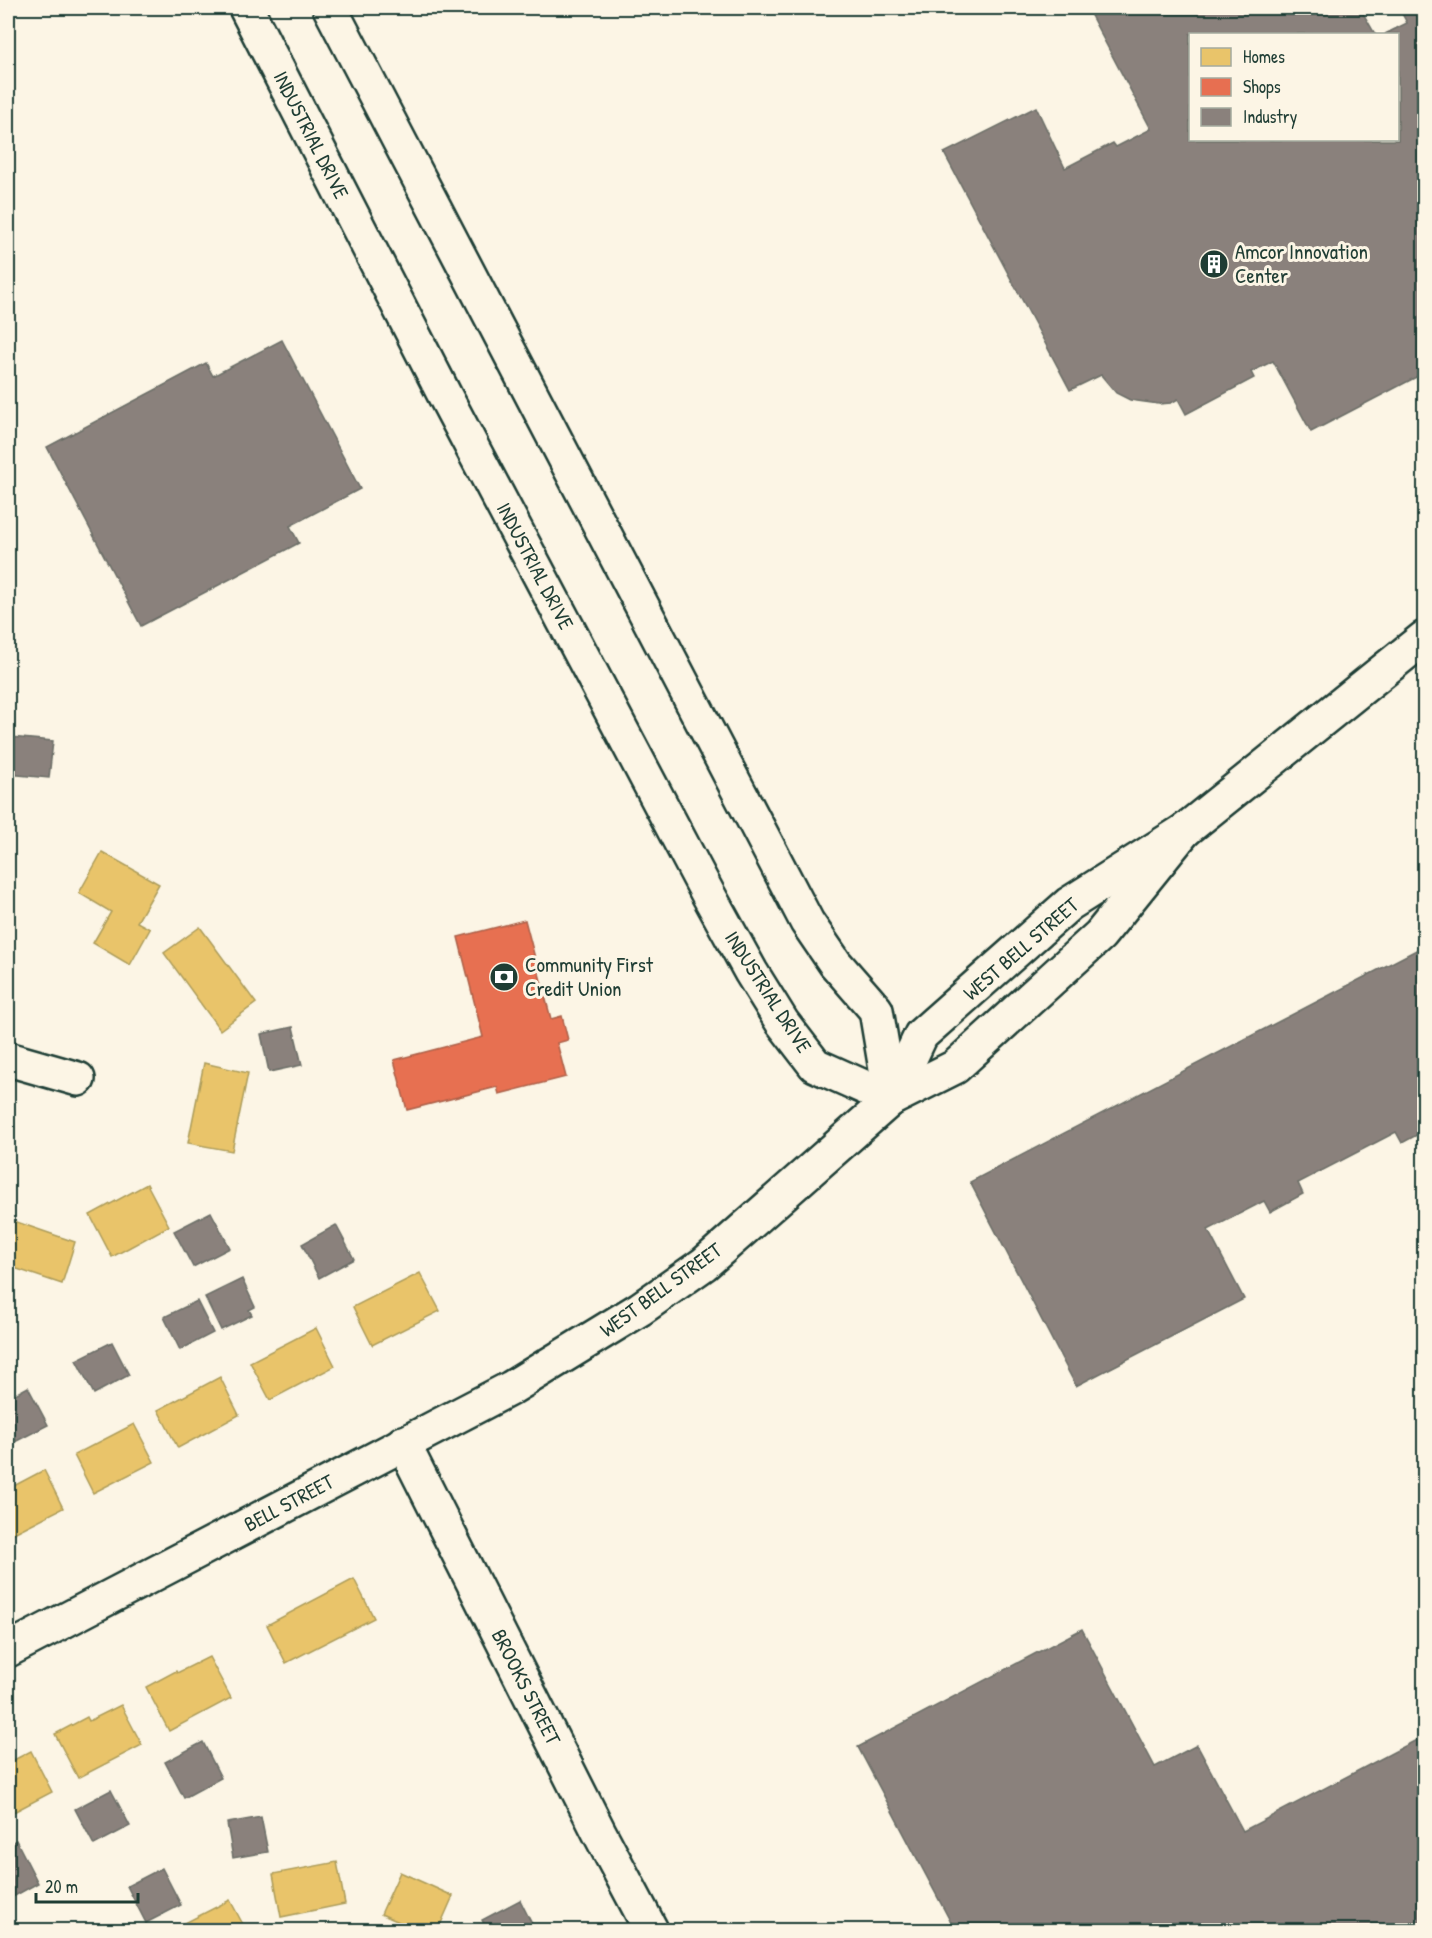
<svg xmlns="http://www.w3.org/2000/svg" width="1432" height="1938" font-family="'Patrick Hand',sans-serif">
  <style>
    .homes { fill: #e9c46a; stroke: #ac9c5a; stroke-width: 1.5 }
    .shops { fill: #e76f51; stroke: #ab6048; stroke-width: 1.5 }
    .industry { fill: #8a817c; stroke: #6a6d66; stroke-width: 1.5 }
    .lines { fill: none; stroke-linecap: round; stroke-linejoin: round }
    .street-casing { stroke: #1f3d34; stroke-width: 38 }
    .secondary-casing { stroke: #1f3d34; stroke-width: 38 }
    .street { stroke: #fcf5e5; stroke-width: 33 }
    .secondary { stroke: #fcf5e5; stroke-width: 33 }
    .labels { text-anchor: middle; stroke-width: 6; stroke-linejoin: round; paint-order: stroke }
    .street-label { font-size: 21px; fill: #1f3d34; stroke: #fcf5e5 }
    .poi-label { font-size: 21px; fill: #1f3d34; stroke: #fcf5e5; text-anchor: start }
  </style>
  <rect width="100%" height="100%" fill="#fcf5e5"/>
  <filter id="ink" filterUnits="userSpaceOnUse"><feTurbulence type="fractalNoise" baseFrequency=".0167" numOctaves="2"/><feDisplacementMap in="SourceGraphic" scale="12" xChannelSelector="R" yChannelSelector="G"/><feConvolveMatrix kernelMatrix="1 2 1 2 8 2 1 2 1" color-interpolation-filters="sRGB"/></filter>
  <g filter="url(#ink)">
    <g class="homes">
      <path d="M102 852 159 884 137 922 150 929 130 965 93 943 111 912 79 893Z"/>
      <path d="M200 927 256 1003 220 1030 164 953Z"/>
      <path d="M204 1063 248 1073 232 1151 188 1143Z"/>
      <path d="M147 1184 169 1226 112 1257 90 1215Z"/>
      <path d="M8 1219 75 1242 62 1284 8 1266Z"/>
      <path d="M420 1273 440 1311 372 1345 353 1307Z"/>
      <path d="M316 1328 335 1366 270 1400 250 1362Z"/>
      <path d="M220 1377 239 1415 178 1448 158 1410Z"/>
      <path d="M134 1424 154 1462 93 1493 74 1455Z"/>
      <path d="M44 1470 63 1508 8 1536V1489Z"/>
      <path d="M354 1579 374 1618 286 1663 267 1625Z"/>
      <path d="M209 1657 231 1698 169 1731 146 1687 176 1671 177 1673Z"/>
      <path d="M121 1705 142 1745 78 1778 55 1734 87 1717 89 1721Z"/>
      <path d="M31 1751 52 1792 8 1815V1763Z"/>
      <path d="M337 1862 345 1904 281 1917 273 1874Z"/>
      <path d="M400 1872 453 1896 438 1930H417L381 1914Z"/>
      <path d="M230 1900 246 1930H176L175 1928Z"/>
    </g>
    <path class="shops" d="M525 920 551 1019 562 1016 568 1040 557 1043 566 1077 499 1094 497 1087 407 1110 394 1060 483 1037 458 937Z"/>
    <g class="industry">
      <path d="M1087 8H1360L1375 34H1190V140H1398V34H1385L1407 23 1399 8H1424V373L1311 432 1273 361 1251 372 1254 378 1186 414 1178 399 1171 403 1159 404 1130 400 1116 393 1101 375 1070 390 944 153 1036 107 1065 168 1113 143 1116 147 1151 129Z"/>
      <path d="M282 340 360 489 290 526 299 543 141 626 47 447 206 363 213 376Z"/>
      <path d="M10 737 53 741 49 778 8 774Z"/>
      <path d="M1424 946V1131L1402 1143 1396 1132 1298 1183 1303 1194 1270 1212 1264 1201 1208 1230 1244 1299 1076 1386 970 1182Z"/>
      <path d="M293 1027 302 1065 269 1072 261 1034Z"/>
      <path d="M211 1212 230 1248 193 1267 174 1231Z"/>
      <path d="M336 1225 354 1259 319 1278 302 1244Z"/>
      <path d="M242 1279 255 1307 249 1310 252 1315 221 1330 205 1297Z"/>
      <path d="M197 1301 213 1333 180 1350 164 1317Z"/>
      <path d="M112 1342 129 1375 94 1394 76 1360Z"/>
      <path d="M28 1387 48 1425 9 1445 8 1398Z"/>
      <path d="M1082 1629 1155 1767 1197 1745 1243 1831 1424 1736V1930H955L858 1747Z"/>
      <path d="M203 1742 221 1778 184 1798 165 1762Z"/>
      <path d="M111 1790 130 1826 94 1845 75 1809Z"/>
      <path d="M261 1817 268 1852 233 1858 227 1823Z"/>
      <path d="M16 1840 38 1883 11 1898 8 1892V1845Z"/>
      <path d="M162 1868 181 1905 146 1923 127 1886Z"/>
      <path d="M520 1900 535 1930H487L482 1920Z"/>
    </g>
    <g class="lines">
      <g class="street-casing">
        <g id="street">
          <path d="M246 8 445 396 708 894 751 972 782 1022 815 1065 891 1099"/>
          <path d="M330 8 807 922 835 963 876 1010 891 1099"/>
          <path d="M8 1059 78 1079"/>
        </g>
      </g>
      <g class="secondary-casing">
        <g id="secondary">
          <path d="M891 1099 921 1035 1069 904 1184 831 1424 638"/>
          <path d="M403 1443 599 1832 651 1930"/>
          <path d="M8 1650 511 1388 640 1309 704 1264 891 1099 955 1067 1100 935 1184 831"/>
        </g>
      </g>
      <use href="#street" class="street"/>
      <use href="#secondary" class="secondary"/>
    </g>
  </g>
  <defs>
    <g id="building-disc" transform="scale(1.5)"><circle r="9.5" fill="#1f3d34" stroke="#fcf5e5"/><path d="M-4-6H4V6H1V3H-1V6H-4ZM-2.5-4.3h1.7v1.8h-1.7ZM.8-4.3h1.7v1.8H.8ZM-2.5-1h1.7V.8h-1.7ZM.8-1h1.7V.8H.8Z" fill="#fff"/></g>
    <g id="bank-disc" transform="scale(1.5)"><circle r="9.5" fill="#1f3d34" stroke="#fcf5e5"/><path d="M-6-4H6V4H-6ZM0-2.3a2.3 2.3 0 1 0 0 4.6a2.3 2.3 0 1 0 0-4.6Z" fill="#fff"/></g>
  </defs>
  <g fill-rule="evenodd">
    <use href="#building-disc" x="1214" y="264"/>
    <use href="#bank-disc" x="504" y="977"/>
  </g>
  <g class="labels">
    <g class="street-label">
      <text transform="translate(311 135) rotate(63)" y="7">INDUSTRIAL DRIVE</text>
      <text transform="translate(535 566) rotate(62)" y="7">INDUSTRIAL DRIVE</text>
      <text transform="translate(1021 949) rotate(-41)" y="7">WEST BELL STREET</text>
      <text transform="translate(768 992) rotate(57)" y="7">INDUSTRIAL DRIVE</text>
      <text transform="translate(661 1290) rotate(-36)" y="7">WEST BELL STREET</text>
      <text transform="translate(289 1503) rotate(-28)" y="7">BELL STREET</text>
      <text transform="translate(526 1687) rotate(63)" y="7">BROOKS STREET</text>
    </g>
    <g class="poi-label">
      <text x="1235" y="259">Amcor Innovation<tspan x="1235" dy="24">Center</tspan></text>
      <text x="525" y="972">Community First<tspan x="525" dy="24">Credit Union</tspan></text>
    </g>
  </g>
  <rect width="1432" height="1938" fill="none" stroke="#fcf5e5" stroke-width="30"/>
  <rect x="15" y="15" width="1402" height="1908" fill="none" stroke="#1f3d34" stroke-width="2" filter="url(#ink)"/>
  <rect x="1189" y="33" width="210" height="108" fill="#fcf5e5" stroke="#a4ab9e" stroke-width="1.5"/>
  <rect x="1201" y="48" width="30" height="18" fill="#e9c46a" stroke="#a4ab9e" stroke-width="1.5"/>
  <text x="1243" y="63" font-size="18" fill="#1f3d34">Homes</text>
  <rect x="1201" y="78" width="30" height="18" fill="#e76f51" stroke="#a4ab9e" stroke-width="1.5"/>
  <text x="1243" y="93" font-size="18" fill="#1f3d34">Shops</text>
  <rect x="1201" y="108" width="30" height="18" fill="#8a817c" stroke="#a4ab9e" stroke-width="1.5"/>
  <text x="1243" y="123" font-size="18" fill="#1f3d34">Industry</text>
  <path d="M36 1893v9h102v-9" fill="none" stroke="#1f3d34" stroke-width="3"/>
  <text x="45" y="1893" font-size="18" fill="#1f3d34" stroke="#fcf5e5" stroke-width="4.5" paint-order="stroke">20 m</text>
</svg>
